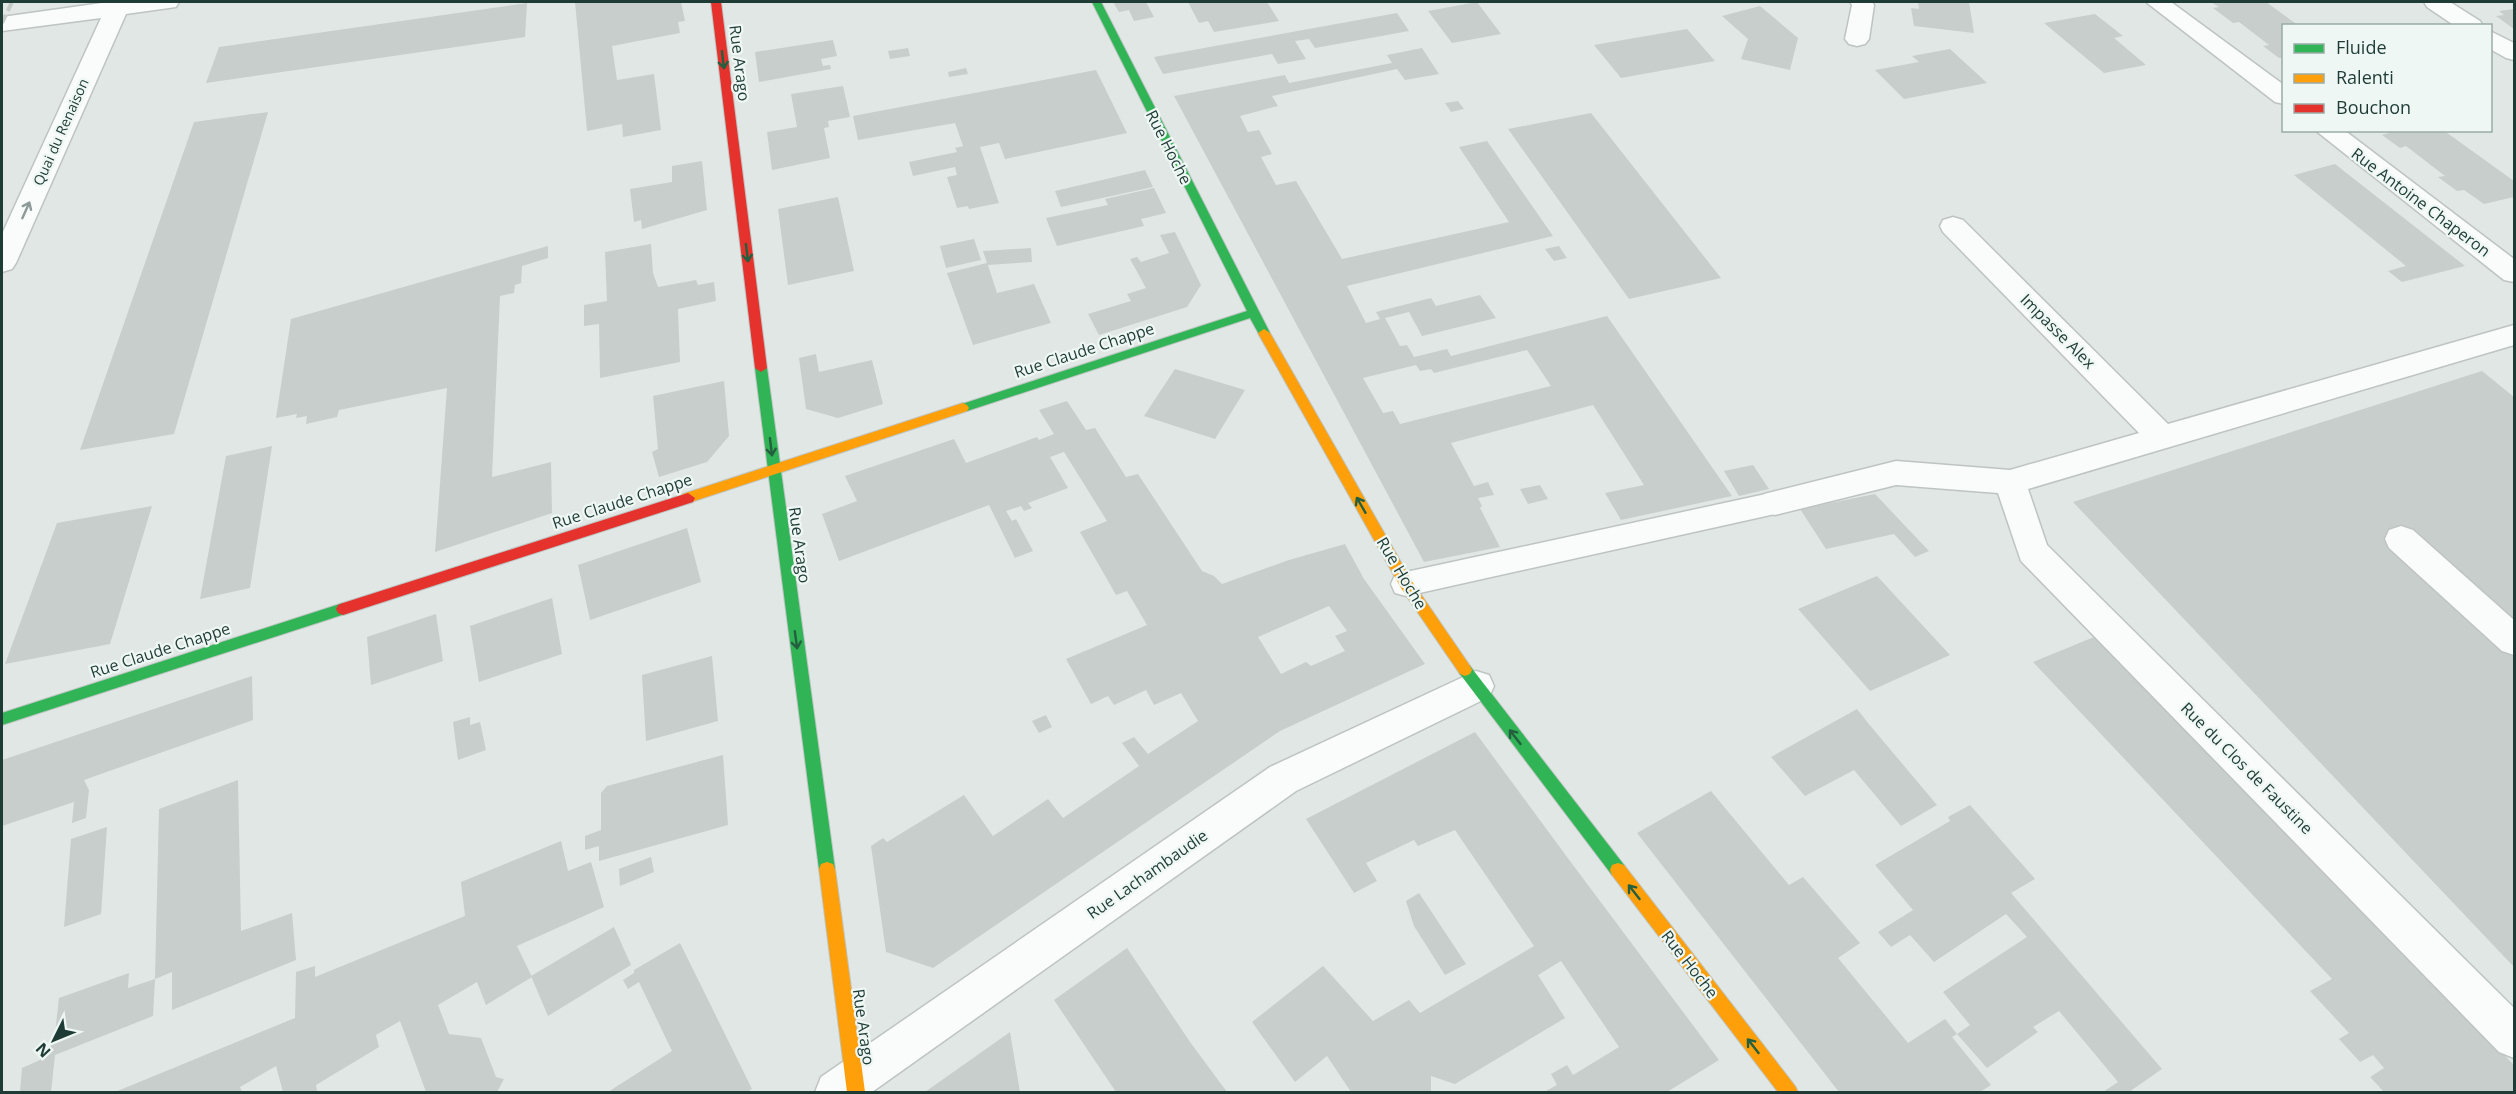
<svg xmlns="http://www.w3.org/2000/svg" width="2516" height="1094" font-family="'Open Sans',sans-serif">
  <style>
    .building { fill: #c8cecc; fill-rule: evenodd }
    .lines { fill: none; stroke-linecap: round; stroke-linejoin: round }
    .lane-casing { stroke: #bec4c2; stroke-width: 3 }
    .street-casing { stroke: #bec4c2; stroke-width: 3 }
    .fast-casing { stroke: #bdc5c3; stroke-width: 2 }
    .slow-casing { stroke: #bdc5c3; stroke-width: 2 }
    .jam-casing { stroke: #bdc5c3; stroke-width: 2 }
    .lane { fill: #fafbfb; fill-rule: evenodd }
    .street { fill: #fafbfb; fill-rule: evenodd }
    .fast { fill: #30b455; fill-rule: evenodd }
    .slow { fill: #ff9f0a; fill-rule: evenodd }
    .jam { fill: #e5322d; fill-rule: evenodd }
    .rail { stroke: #c6cac9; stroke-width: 4; stroke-dasharray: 9 4.5; stroke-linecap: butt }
    .oneway { stroke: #245f3f }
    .oneway2 { stroke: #8c9b98 }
    .labels { text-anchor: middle; stroke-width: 4.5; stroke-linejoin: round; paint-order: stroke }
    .far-street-label { font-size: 14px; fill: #1f3b35; stroke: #eef7f3 }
    .street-label { font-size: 16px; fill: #1f3b35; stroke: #eef7f3 }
  </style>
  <rect width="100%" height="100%" fill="#e1e7e5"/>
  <g class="building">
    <path d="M575 2H681L685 21 678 22 680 33 612 46 617 80 654 74 661 130 623 137 622 124 587 131Z"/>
    <path d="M1113 2H1146L1154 17 1134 21 1129 10 1119 12Z"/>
    <path d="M1188 2H1267L1279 21 1214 32 1208 21 1199 23Z"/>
    <path d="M1477 2 1501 34 1452 43 1428 11Z"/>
    <path d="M1918 2H1969L1974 33 1914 26 1911 8 1919 9Z"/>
    <path d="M2211 2H2266L2299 26H2283V58H2279L2263 46 2269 45 2239 22 2233 23 2213 8 2219 7Z"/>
    <path d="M527 3 525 37 206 83 219 47Z"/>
    <path d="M1760 6 1798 38 1790 70 1741 59 1748 39 1722 16Z"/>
    <path d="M2514 9V29L2496 16 2504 15 2499 11Z"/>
    <path d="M1397 13 1409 31 1315 48 1309 39 1295 41 1306 59 1278 64 1272 54 1163 74 1154 57Z"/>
    <path d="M2095 14 2123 36 2114 38 2146 65 2104 73 2044 23Z"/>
    <path d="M1687 29 1715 61 1621 78 1594 45Z"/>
    <path d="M833 40 837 56 821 59 823 66 830 65 831 69 759 82 755 52Z"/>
    <path d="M908 48 910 56 890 59 888 51Z"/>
    <path d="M1422 48 1439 74 1405 80 1397 69 1272 96 1278 106 1240 116 1248 132 1259 130 1272 154 1261 157 1276 185 1296 181 1342 259 1509 222 1459 147 1487 141 1553 236 1347 286 1366 323 1380 319 1376 312 1431 298 1436 306 1480 295 1496 318 1422 336 1409 312 1385 318 1400 346 1407 345 1414 357 1447 349 1451 356 1607 316 1732 496 1621 520 1605 493 1644 485 1593 405 1451 443 1474 486 1488 482 1494 495 1478 498 1482 506 1480 508 1500 547 1424 562 1174 96 1285 75 1289 83 1392 63 1387 55ZM1527 350 1551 386 1400 424 1393 411 1383 413 1363 378 1416 365 1420 371 1431 369 1434 373Z"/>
    <path d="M1950 49 1987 83 1904 99 1875 70 1919 62 1912 56Z"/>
    <path d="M966 68 968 74 949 77 948 72Z"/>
    <path d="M1096 70 1127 133 1005 159 999 143 980 147 999 203 969 209 968 206 957 208 947 177 957 175 955 167 913 176 909 162 957 152 955 148 963 146 955 123 858 140 853 116Z"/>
    <path d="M843 86 850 117 828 121 829 127 824 128 830 158 772 170 767 132 797 127 791 94Z"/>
    <path d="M1458 101 1464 109 1451 112 1445 103Z"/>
    <path d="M268 112 174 434 80 450 194 122Z"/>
    <path d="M1591 113 1721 278 1629 299 1508 129Z"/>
    <path d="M2385 130H2443L2514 181V197L2484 204 2464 190 2457 191 2438 177 2445 176 2406 146 2400 148 2382 135 2389 133Z"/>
    <path d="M702 161 707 210 642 229 641 220 634 222 630 189 672 182V166Z"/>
    <path d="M2335 164 2465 266 2402 282 2388 271 2406 266 2294 175Z"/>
    <path d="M1145 170 1153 187 1061 207 1055 191Z"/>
    <path d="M1154 188 1166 213 1141 219 1144 226 1057 246 1046 218 1108 205 1105 199Z"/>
    <path d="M838 197 854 271 788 285 778 209Z"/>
    <path d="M1175 232 1201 285 1187 307 1099 335 1088 314 1131 301 1127 294 1146 288 1130 259 1137 257 1141 262 1169 253 1160 235Z"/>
    <path d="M974 239 981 260 946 268 940 246Z"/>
    <path d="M651 244 653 273 658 287 696 280 698 285 714 282 716 301 678 309 680 362 600 378 599 324 584 326V305L607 301 605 252Z"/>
    <path d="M548 246V258L522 266 521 283 515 285 514 293 500 296 492 477 551 462 552 513 435 552 447 388 339 410 337 417 306 424 307 416 296 418 297 414 276 418 291 319Z"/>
    <path d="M1559 246 1567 258 1554 261 1545 249Z"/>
    <path d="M1031 248 1032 262 988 265 997 293 1034 284 1051 323 973 345 947 273 987 263 983 251Z"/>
    <path d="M816 354 819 372 872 360 883 404 838 418 806 409 799 358Z"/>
    <path d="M1175 369 1245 390 1215 439 1144 416Z"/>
    <path d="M2482 371 2514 397V967L2073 502Z"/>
    <path d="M724 381 729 436 707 462 659 477 652 452 658 449 653 396Z"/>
    <path d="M1067 401 1086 430 1095 428 1126 477 1138 474 1202 571 1214 576 1222 584 1289 560 1345 544 1364 579 1425 664 1280 731 933 968 886 952 871 846 883 838 887 842 964 795 993 836 1048 799 1063 818 1139 766 1122 743 1134 737 1148 754 1198 721 1181 693 1154 705 1146 690 1114 705 1108 696 1091 704 1066 659 1147 625 1127 591 1116 595 1080 532 1107 521 1064 452 1050 457 1068 488 1028 503 1032 508 1024 511 1021 506 1006 511 1012 521 1016 519 1033 551 1015 558 989 505 839 561 822 514 857 501 845 476 954 439 966 463 1037 437 1039 440 1054 434 1039 410ZM1329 606 1347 631 1335 636 1345 651 1311 666 1306 662 1281 674 1258 637Z"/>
    <path d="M272 446 250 588 200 599 226 456Z"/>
    <path d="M1753 465 1769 489 1739 496 1724 471Z"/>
    <path d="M1540 485 1548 499 1528 504 1520 489Z"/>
    <path d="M1875 494 1909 530 1929 551 1915 557 1894 534 1826 549 1800 509Z"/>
    <path d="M152 506 110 644 5 664 57 523Z"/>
    <path d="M687 528 701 582 590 620 578 565Z"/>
    <path d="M1877 576 1950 655 1870 691 1798 609Z"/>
    <path d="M552 598 562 654 479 682 470 626Z"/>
    <path d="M436 614 443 661 371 685 367 637Z"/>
    <path d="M2094 637 2514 1065V1092H2384L2370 1077 2384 1068 2373 1055 2360 1062 2339 1039 2349 1033 2310 991 2332 979 2033 662Z"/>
    <path d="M712 656 718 721 646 741 642 675Z"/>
    <path d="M252 676 253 720 84 780 89 790 86 818 72 823 74 802 2 826V760Z"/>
    <path d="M1857 709 1868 723 1937 805 1901 826 1854 770 1805 796 1771 757Z"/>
    <path d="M1046 715 1052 727 1039 733 1032 721Z"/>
    <path d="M470 717V725L480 722 486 750 458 760 453 722Z"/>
    <path d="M1475 732 1567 857 1719 1060 1667 1092H1544L1557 1085 1551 1074 1567 1065 1573 1075 1619 1047 1561 961 1538 975 1565 1018 1455 1084 1431 1076V1092H1351L1327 1056 1295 1082 1252 1022 1323 966 1373 1021 1409 1000 1420 1013 1534 946 1455 830 1418 846 1414 840 1366 863 1377 881 1354 893 1306 819Z"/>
    <path d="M723 755 728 825 599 861V846L585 850V836L601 830V793L607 786Z"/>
    <path d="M238 780 241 931 292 913 296 960 172 1010V972L155 979 159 809Z"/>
    <path d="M1711 791 1789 885 1803 877 1860 943 1838 958 1908 1043 1945 1019 1957 1034 1952 1037 1991 1085 1980 1092H1839L1637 833Z"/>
    <path d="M1970 805 2035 879 2011 893 2162 1069 2129 1092H2103L2118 1082 2059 1011 2033 1027 2038 1032 1987 1068 1957 1034 1970 1025 1943 992 2027 937 2006 914 1934 962 1910 935 1891 947 1878 932 1913 910 1875 865 1950 821 1948 817Z"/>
    <path d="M107 827 101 914 64 927 71 839Z"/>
    <path d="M561 841 568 871 591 862 604 907 517 946 532 977 486 1005 477 982 438 1005 449 1034 481 1038 496 1077 504 1079 497 1092H426L400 1021 376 1035 379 1047 316 1085 317 1091 314 1092H283L276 1066 240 1087 242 1092H115L295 1018 296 972 315 966V977L465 916 461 882Z"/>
    <path d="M651 857 654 872 620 886 619 869Z"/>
    <path d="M1419 893 1466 964 1445 975 1414 926 1406 901Z"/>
    <path d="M614 927 631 965 548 1016 531 976Z"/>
    <path d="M680 943 752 1089 747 1092H608L672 1051 639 982 628 989 623 980 634 973V970Z"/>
    <path d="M1127 948 1190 1042 1227 1092H1116L1054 1000Z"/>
    <path d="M129 973 128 988 155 979 153 1016 55 1055 51 1092H20L22 1068 40 1060 41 1048 54 1043 59 998Z"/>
    <path d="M1010 1032 1020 1092H925Z"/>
  </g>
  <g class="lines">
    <g class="lane-casing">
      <path id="lane" d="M1775 492 1785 495 1790 503 1785 511 1775 514 1406 596 1395 593 1391 584 1395 575 1406 572Z"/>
    </g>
    <g class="street-casing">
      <g id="street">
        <path d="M109 2H179L176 7 126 14 16 263 12 269 2 272V234L101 18 2 31V17Z"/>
        <path d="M1850 2H1872L1874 5 1869 39 1865 44 1857 46 1849 44 1845 39 1852 5Z"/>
        <path d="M2146 2H2171L2284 85V104L2275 102Z"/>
        <path d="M2424 2H2450L2480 21 2483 26H2455L2427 7Z"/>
        <path d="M2490 31 2514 43V60L2506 58 2490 49Z"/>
        <path d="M2315 130H2344L2514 259V282L2504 280Z"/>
        <path d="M1953 217 1963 220 2168 424 2514 325V345L2028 489 2047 545 2514 1008V1058L2499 1052 2021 561 1998 493 1896 485 1775 515 1764 512 1759 503 1764 494 1896 461 2010 470 2139 433 1943 232 1940 226 1943 220Z"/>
        <path d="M2401 526 2413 530 2514 620V655L2502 651 2389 548 2385 539 2389 530Z"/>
        <path d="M1476 671 1489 675 1494 686 1489 697 1296 791 872 1092H815L821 1077 1270 767Z"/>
      </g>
    </g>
    <g class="fast-casing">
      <g id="fast">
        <path d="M1092 2H1101L1270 333 1264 337 1260 336 1250 318 967 411H959L957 408 959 405 1247 311Z"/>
        <path d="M761 364 767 368 835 869 833 874 827 876 821 874 819 869 755 368Z"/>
        <path d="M343 603 348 605 350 609 348 613 2 725V713Z"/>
        <path d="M1465 664 1470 666 1624 865 1626 870 1624 875 1618 877 1612 875 1460 674 1458 670 1460 666Z"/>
      </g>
    </g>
    <g class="slow-casing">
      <g id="slow">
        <path d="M1264 329 1270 333 1411 580 1470 666 1472 670 1470 674 1465 676 1460 674 1401 588 1258 333Z"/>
        <path d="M963 403 967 405 969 408 967 411 688 503 681 498 683 494Z"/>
        <path d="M827 862 833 864 835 869 865 1092H847L819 869 821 864Z"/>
        <path d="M1618 863 1624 865 1795 1086 1798 1092H1778L1612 875 1610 870 1612 865Z"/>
      </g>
    </g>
    <g class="jam-casing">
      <g id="jam">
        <path d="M711 2H721L767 368 761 372 755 368Z"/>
        <path d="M688 493 695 498 693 502 343 615 338 613 336 609 338 605 343 603Z"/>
      </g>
    </g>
    <use href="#lane" class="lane"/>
    <use href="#street" class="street"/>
    <use href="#fast" class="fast"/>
    <use href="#slow" class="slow"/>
    <use href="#jam" class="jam"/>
    <path class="rail" d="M2 23 12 2"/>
  </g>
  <defs><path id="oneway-shaft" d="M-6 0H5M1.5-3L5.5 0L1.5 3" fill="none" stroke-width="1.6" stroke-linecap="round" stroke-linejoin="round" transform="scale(1.5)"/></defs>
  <g class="oneway">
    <use href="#oneway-shaft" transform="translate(723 60) rotate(83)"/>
    <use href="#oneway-shaft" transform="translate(747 253) rotate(83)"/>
    <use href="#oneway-shaft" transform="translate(771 447) rotate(83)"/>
    <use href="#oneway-shaft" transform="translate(1361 505) rotate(-120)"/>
    <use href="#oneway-shaft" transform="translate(796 640) rotate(82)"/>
    <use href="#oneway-shaft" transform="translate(1515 737) rotate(-128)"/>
    <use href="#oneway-shaft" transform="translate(1634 892) rotate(-128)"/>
    <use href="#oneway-shaft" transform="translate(1753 1046) rotate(-128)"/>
  </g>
  <use class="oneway2" href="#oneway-shaft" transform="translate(26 210) rotate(-66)"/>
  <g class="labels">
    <g class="far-street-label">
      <text transform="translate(61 132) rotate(-66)" y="5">Quai du Renaison</text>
    </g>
    <g class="street-label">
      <text transform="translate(740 63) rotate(83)" y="6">Rue Arago</text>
      <text transform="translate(1169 147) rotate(63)" y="6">Rue Hoche</text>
      <text transform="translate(2421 202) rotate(37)" y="6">Rue Antoine Chaperon</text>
      <text transform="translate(2058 331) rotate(45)" y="6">Impasse Alex</text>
      <text transform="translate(1084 350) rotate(-18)" y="6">Rue Claude Chappe</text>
      <text transform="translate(622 501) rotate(-18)" y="6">Rue Claude Chappe</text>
      <text transform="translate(800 545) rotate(82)" y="6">Rue Arago</text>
      <text transform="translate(1402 573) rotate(59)" y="6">Rue Hoche</text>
      <text transform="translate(160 650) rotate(-18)" y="6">Rue Claude Chappe</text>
      <text transform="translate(2247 768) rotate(45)" y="6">Rue du Clos de Faustine</text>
      <text transform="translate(1147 874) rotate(-35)" y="6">Rue Lachambaudie</text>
      <text transform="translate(1690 964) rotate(52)" y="6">Rue Hoche</text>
      <text transform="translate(864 1027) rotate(82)" y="6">Rue Arago</text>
    </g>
  </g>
  <rect width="2516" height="1094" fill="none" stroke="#1f3b35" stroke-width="6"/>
  <rect x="2282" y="24" width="210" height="108" fill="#eef7f3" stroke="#9baca7" stroke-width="1.5"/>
  <rect x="2294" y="44" width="30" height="9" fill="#30b455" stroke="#9baca7" stroke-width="1.5"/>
  <text x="2336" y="54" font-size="18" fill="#1f3b35">Fluide</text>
  <rect x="2294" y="74" width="30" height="9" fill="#ff9f0a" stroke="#9baca7" stroke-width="1.5"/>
  <text x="2336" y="84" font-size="18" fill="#1f3b35">Ralenti</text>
  <rect x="2294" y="104" width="30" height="9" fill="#e5322d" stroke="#9baca7" stroke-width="1.5"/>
  <text x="2336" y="114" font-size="18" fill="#1f3b35">Bouchon</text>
  <g transform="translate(54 1040) rotate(227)" stroke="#eef7f3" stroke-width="4.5" paint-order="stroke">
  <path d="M0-4.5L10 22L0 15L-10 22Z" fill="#1f3b35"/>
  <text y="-9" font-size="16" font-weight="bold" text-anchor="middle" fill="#1f3b35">N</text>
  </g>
</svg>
